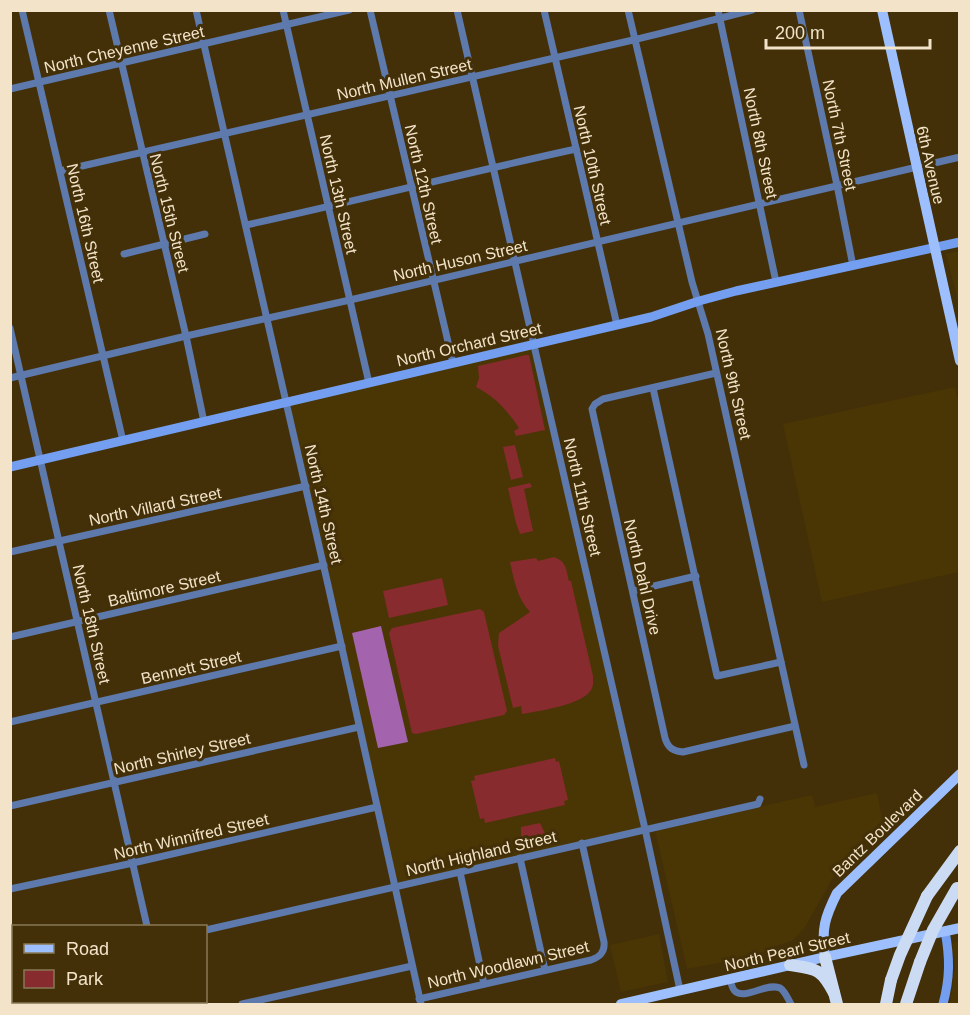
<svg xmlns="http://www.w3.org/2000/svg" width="970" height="1015" font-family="Helvetica,sans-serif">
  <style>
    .built { fill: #4a3504 }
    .green { fill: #872b2e }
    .water { fill: #a363ad }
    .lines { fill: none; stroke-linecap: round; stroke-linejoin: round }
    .street { stroke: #5e79ac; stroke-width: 7 }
    .secondary { stroke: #749ff0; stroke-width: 9 }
    .primary { stroke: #9dbffd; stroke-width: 10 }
    .highway { stroke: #ccdbf4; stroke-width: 12 }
    .highway-bridge { stroke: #ccdbf4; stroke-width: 12 }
    .labels { text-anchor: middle; stroke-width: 6; stroke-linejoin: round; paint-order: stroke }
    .street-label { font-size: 16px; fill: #f2e3c9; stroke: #433008 }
  </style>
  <rect width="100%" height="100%" fill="#433008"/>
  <g class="built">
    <path d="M959 251H960L959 304 946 254Z"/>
    <path d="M534 344 645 829 394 887 286 403Z"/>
    <path d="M955 387 960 408 959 572 822 602 783 424Z"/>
    <path d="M877 793 883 822 878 828 843 860 804 929 792 941 769 948V951L729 961 687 969 655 830 812 795 815 807Z"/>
    <path d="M659 934 668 982 621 992 610 945Z"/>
    <path d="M959 940V1004H950L955 968 953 945 954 942Z"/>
  </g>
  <g class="green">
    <path d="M526 355H529L545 430 516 436 514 431 519 428C508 411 494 396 476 387L479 378 478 366Z"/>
    <path d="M515 445 523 477 511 480 503 447Z"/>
    <path d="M530 483 532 487 524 489 533 531 520 534 516 523 508 488Z"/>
    <path d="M554 557C567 562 566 569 569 581H571L593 676C593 681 594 685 591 690 582 705 539 711 522 714L521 706 513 708 498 646 499 633 530 612C517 598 514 580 510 562L536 558 538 561Z"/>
    <path d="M442 578 448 605 389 618 383 591Z"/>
    <path d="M480 609 484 612 507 711 504 715 416 734 412 733 389 633 392 628Z"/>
    <path d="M555 758 556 762 559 761 568 800 564 801 565 805 485 823 484 818 480 819 471 781 475 780 474 776Z"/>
    <path d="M540 823 549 842 521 848V827Z"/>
  </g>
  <path class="water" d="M381 626 408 742 378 748 352 633Z"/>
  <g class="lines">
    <g class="street">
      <path d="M22 10 123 441"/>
      <path d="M109 10 186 336 204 422"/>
      <path d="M196 10 328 585 421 1004"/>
      <path d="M283 10 369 383"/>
      <path d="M370 10 453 363"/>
      <path d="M457 10 645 829 680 990"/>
      <path d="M544 10 617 325"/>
      <path d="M628 10 692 282 708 334 804 765"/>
      <path d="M718 10 776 282"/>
      <path d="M799 10 837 185 853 266"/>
      <path d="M10 89 349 10"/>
      <path d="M60 171C251 129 442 83 633 40 673 31 712 20 752 10"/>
      <path d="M246 225C356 201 465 173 576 149"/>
      <path d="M124 254 205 234"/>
      <path d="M10 328 147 926"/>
      <path d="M716 373 603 399 595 404 592 409 665 738C668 748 673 751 683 752L795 726"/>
      <path d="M10 378 186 336 350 300 960 157"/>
      <path d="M653 388 717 676 781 662"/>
      <path d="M10 552 306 486"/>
      <path d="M633 591 696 576"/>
      <path d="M10 637 324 565"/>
      <path d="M10 722 342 646"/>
      <path d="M10 806 359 727"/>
      <path d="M520 858 545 970"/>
      <path d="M460 872 484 984"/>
      <path d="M10 889 133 863 377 807"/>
      <path d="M206 930 758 804 760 799"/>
      <path d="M10 973 14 972"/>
      <path d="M730 979C731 983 732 990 736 992 747 999 768 982 780 988 785 991 788 999 791 1004"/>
      <path d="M419 999 591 960C600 957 605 952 604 942L582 843"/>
      <path d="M164 1002 165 1004"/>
      <path d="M242 1004 412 966"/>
    </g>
    <g class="secondary">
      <path d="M10 467 651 317 699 301 736 291 960 242"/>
      <path d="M943 1004C950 978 950 958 945 931"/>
    </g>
    <g class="primary">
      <path d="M882 10 960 361"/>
      <path d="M825 957C821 929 825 917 837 893L960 774"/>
      <path d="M621 1004 825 957 960 928"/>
    </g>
    <g class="highway">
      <path d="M927 896 960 851"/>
      <path d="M825 957 837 1004"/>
      <path d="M790 965C816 969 821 968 834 993"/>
      <path d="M886 1004 891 980"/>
      <path d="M906 1004 920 962"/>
    </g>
    <g class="highway-bridge">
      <path d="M920 962 933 930 957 888"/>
      <path d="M891 980 900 955 927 896"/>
    </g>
  </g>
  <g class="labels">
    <g class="street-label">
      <text transform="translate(124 49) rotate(-13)" y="6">North Cheyenne Street</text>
      <text transform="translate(404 79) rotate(-13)" y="6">North Mullen Street</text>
      <text transform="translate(840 135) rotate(78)" y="6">North 7th Street</text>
      <text transform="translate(761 143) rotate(78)" y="6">North 8th Street</text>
      <text transform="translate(593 165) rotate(77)" y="6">North 10th Street</text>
      <text transform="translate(931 165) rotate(77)" y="6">6th Avenue</text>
      <text transform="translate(424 184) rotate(77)" y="6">North 12th Street</text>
      <text transform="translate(339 194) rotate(77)" y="6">North 13th Street</text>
      <text transform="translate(170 213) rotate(76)" y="6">North 15th Street</text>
      <text transform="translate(86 223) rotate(77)" y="6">North 16th Street</text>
      <text transform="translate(460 260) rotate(-13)" y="6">North Huson Street</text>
      <text transform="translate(469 344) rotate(-13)" y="6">North Orchard Street</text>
      <text transform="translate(734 384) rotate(77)" y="6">North 9th Street</text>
      <text transform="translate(583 497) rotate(77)" y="6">North 11th Street</text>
      <text transform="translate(324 504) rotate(77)" y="6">North 14th Street</text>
      <text transform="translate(155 506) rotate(-12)" y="6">North Villard Street</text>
      <text transform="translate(643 577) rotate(77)" y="6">North Dahl Drive</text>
      <text transform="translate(164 588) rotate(-13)" y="6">Baltimore Street</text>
      <text transform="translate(92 624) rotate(77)" y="6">North 18th Street</text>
      <text transform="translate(191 667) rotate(-13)" y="6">Bennett Street</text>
      <text transform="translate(182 753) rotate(-13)" y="6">North Shirley Street</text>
      <text transform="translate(877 833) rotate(-44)" y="6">Bantz Boulevard</text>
      <text transform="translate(191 836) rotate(-13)" y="6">North Winnifred Street</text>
      <text transform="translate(481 853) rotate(-13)" y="6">North Highland Street</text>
      <text transform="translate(787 951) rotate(-13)" y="6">North Pearl Street</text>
      <text transform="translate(508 964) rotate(-13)" y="6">North Woodlawn Street</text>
    </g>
  </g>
  <rect width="970" height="1015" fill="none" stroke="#f2e3c9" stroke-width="24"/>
  <rect x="12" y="925" width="195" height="78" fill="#433008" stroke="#897855" stroke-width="1.5"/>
  <rect x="24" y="944" width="30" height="9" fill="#9dbffd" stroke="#897855" stroke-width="1.5"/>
  <text x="66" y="955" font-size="18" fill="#f2e3c9">Road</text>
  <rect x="24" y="970" width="30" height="18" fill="#872b2e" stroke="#897855" stroke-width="1.5"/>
  <text x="66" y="985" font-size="18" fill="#f2e3c9">Park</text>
  <path d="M766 39v9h164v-9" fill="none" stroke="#f2e3c9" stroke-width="3"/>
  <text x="775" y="39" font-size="18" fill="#f2e3c9" stroke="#433008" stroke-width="4.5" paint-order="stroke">200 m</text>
</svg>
